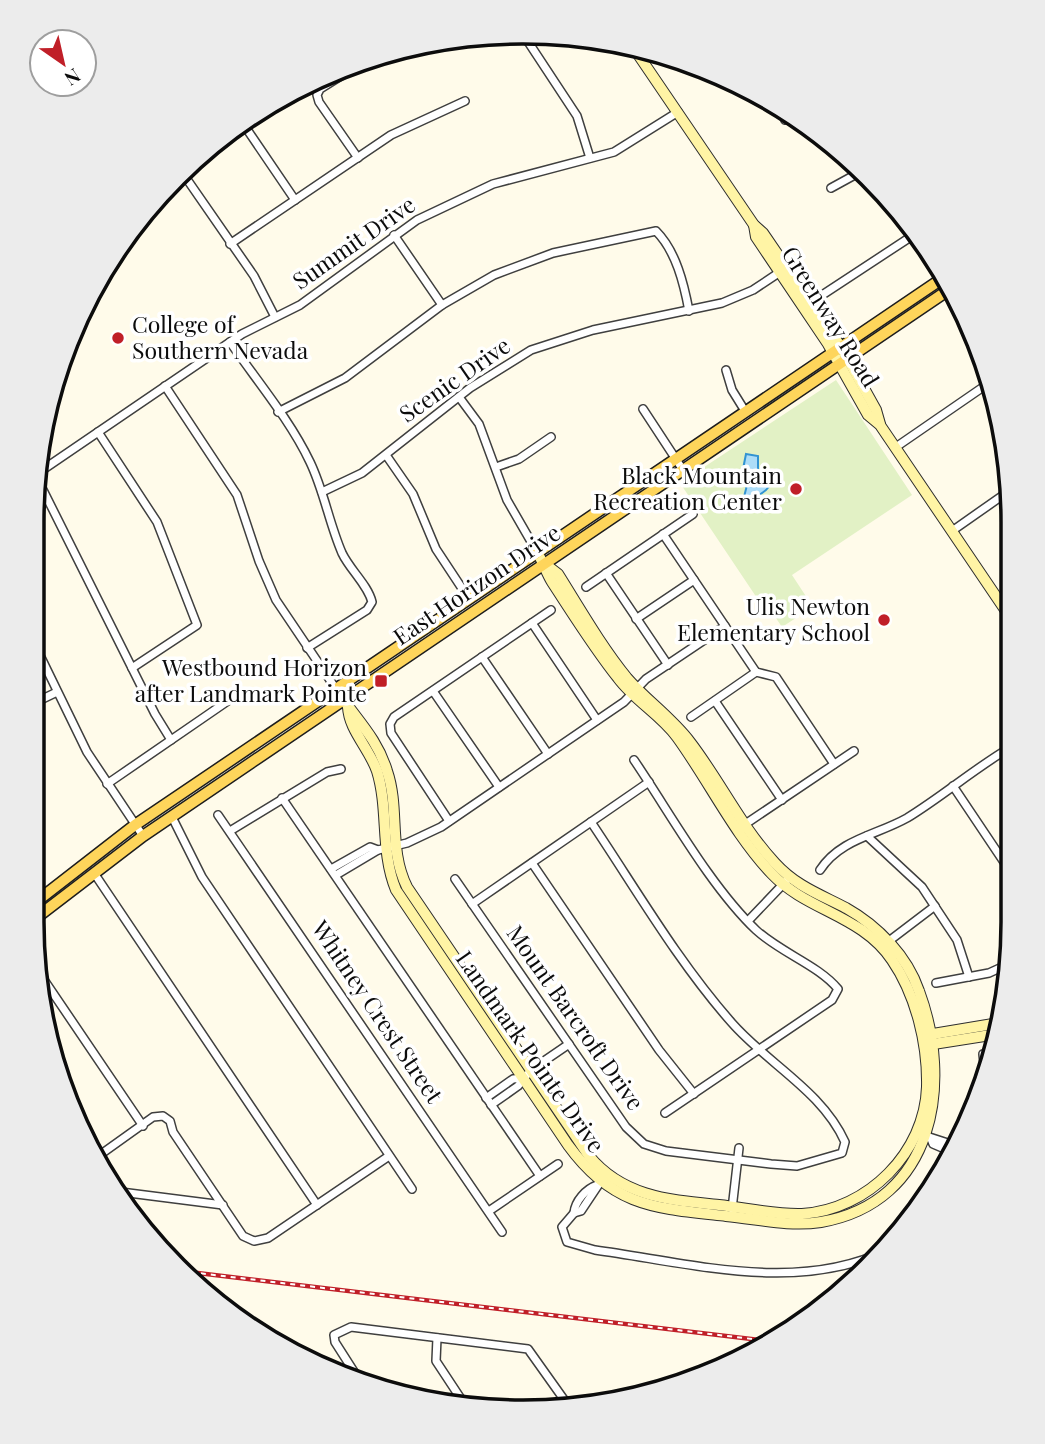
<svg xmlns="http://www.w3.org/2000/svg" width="1045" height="1444" font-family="'Playfair Display',serif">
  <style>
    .pitch { fill: #e2f1c5 }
    .water { fill: #adddf8; stroke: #3193d2; stroke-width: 2 }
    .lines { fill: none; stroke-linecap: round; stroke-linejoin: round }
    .street-casing { stroke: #3f3f3f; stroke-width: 10 }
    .secondary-casing { stroke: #2e2e2e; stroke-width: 12 }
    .primary-casing { stroke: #1d1d1d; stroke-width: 13 }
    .street { stroke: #fff; stroke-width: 7 }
    .secondary { stroke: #fff4a5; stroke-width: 10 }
    .primary { stroke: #fed55b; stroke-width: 10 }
    .rail-casing { stroke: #c01f28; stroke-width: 4.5 }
    .rail { stroke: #fff; stroke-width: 2; stroke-dasharray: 5; stroke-linecap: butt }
    .poi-dot { fill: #c01f28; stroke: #fff; stroke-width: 2.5 }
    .labels { text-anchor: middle; stroke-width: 7; stroke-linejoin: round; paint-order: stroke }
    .street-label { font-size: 23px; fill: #0c0c0c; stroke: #fff }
    .poi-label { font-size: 23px; fill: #0c0c0c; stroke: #fff; text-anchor: end }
    .rim { fill: none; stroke: #0c0c0c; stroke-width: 3.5 }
  </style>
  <rect width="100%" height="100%" fill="#fffbea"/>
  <path class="pitch" d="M836 380 912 495 792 575 813 607 782 627 761 596 757 598 680 483Z"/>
  <path class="water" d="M746 454 758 456V474L774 477C769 491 759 498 744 497L748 481 741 479Z"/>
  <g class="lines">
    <g class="street-casing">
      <g id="street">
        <path d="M523 34 577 116 590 158"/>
        <path d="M785 120 792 115"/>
        <path d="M242 122 295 200"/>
        <path d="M358 158 319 102 317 95 320 89 368 59"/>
        <path d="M184 175 254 276 275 317"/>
        <path d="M831 188 862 171"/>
        <path d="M394 235 442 305"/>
        <path d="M230 244 391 135 465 101"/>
        <path d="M807 305 909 238 915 228"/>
        <path d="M230 342C257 381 290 420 310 462 324 491 329 523 342 553 350 570 368 585 372 602L367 610 307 648"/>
        <path d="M726 370 732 390 745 411"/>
        <path d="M165 386 237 495 259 561 276 600 336 689"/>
        <path d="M459 397 479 424 507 500 537 552"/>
        <path d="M643 409 683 470"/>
        <path d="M278 412 345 378 442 305 494 275 553 253 656 231C676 251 684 284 689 311"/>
        <path d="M98 432 157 522 197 625 132 668"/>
        <path d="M896 447 989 383"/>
        <path d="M386 455 413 494 436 549 469 599"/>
        <path d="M496 467 519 459 551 437"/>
        <path d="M38 473 242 334 300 305 417 220 493 184 614 152 678 112"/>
        <path d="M37 478 155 714 171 740"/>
        <path d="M322 492 362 473 470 388 531 350 593 330 722 303 753 290 780 272"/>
        <path d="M952 531 1009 491"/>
        <path d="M663 534 756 672 776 677 834 764"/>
        <path d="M606 573 668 665"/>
        <path d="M586 587 693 514"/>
        <path d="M636 619 694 580"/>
        <path d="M532 623 597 720"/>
        <path d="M32 639 87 752 143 836"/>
        <path d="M482 657 548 754"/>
        <path d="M433 691 499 787"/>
        <path d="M715 701 782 800"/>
        <path d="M32 704 57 692"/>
        <path d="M691 717 756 672"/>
        <path d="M634 760C670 813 710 886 756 930 781 953 818 965 838 989L832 1000 665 1113"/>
        <path d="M107 784 235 696"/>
        <path d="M953 786 1012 874"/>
        <path d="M282 798 540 1176"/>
        <path d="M218 815 502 1232"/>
        <path d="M172 817 202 877 412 1189"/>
        <path d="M449 821 391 733 390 724 394 717 551 610"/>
        <path d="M741 827 854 751"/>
        <path d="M230 831 327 772 341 769"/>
        <path d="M867 836 922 887 957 940 969 977"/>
        <path d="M532 863 659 1050 694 1094"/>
        <path d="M331 869 370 847 378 850"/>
        <path d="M820 870C840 839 877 835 907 818 943 796 975 768 1011 747"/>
        <path d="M94 873 317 1205"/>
        <path d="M336 875 378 850 407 843 441 827 624 702 646 679 725 626"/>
        <path d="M455 879 626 1127 644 1144 666 1151 771 1164 797 1166 842 1153 845 1142C822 1091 768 1064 732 1023 678 962 636 889 591 822"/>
        <path d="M472 904 649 782"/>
        <path d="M748 921 789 878"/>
        <path d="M885 944 935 906"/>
        <path d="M38 971 143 1126"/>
        <path d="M936 983 989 973 1011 963"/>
        <path d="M983 1054 986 1083"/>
        <path d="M486 1098 513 1079 523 1078"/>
        <path d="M491 1105 518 1086 531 1070 569 1044"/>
        <path d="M920 1134 957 1146"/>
        <path d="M931 1139 933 1144 954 1153"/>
        <path d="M97 1157 153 1117 163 1116 170 1121 173 1132 243 1236 254 1241 268 1238 389 1156"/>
        <path d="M603 1178 581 1211 574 1213 562 1227 567 1242 595 1250C691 1263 797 1294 887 1250"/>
        <path d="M113 1191 223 1205"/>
        <path d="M732 1209 739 1148"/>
        <path d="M489 1211 558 1164"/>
        <path d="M574 1213C575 1201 586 1189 597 1185"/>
        <path d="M437 1338 436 1361 467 1408"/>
        <path d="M358 1378 335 1342 334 1335 351 1327 528 1349 570 1408"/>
      </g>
    </g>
    <g class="secondary-casing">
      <g id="secondary">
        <path d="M633 47 754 225 763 233 841 347 876 410 880 424"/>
        <path d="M754 225 756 237 828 344 868 415 880 425 1010 617"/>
        <path d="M336 689C354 717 377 737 387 771 400 809 388 849 407 887L589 1156C623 1197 669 1200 719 1205 746 1208 775 1215 802 1214 868 1210 925 1152 927 1087 928 1044 916 995 892 960 862 915 807 911 772 874 734 834 709 781 677 737 660 714 635 701 618 678 594 648 573 614 552 582 546 572 543 562 537 552"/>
        <path d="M348 707C349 730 369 748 377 771 389 810 380 851 396 890L568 1145C613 1207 655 1208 726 1216 758 1219 789 1227 821 1222 935 1202 953 1083 919 991 907 956 878 926 846 908 819 894 796 886 775 863 742 828 720 781 690 742 672 718 647 701 627 678 601 646 580 609 558 574L545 564"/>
        <path d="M927 1035 999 1023"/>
        <path d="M927 1045 997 1034"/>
      </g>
    </g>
    <g class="primary-casing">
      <g id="primary">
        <path d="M32 905 135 825 943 278"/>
        <path d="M32 921 143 836 950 289"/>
      </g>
    </g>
    <use href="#street" class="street"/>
    <use href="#secondary" class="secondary"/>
    <use href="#primary" class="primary"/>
    <g class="rail-casing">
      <path id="rail" d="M181 1271 769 1341"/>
    </g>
    <use href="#rail" class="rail"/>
  </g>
  <g class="poi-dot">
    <circle cx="118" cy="338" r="7"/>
    <circle cx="796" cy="489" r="7"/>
    <circle cx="884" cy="620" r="7"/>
    <rect x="374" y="674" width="14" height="14" rx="3.5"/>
  </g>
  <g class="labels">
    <g class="street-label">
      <text transform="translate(354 243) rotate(-35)" y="8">Summit Drive</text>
      <text transform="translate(830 317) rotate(58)" y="8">Greenway Road</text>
      <text transform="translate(455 380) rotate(-35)" y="8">Scenic Drive</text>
      <text transform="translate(477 585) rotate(-34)" y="8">East Horizon Drive</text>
      <text transform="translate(377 1012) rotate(56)" y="8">Whitney Crest Street</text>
      <text transform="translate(575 1018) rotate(55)" y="8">Mount Barcroft Drive</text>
      <text transform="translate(530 1052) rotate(55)" y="8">Landmark Pointe Drive</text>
    </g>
    <g class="poi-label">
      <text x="132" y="333" text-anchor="start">College of<tspan x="132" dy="26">Southern Nevada</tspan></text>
      <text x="782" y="484">Black Mountain<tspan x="782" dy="26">Recreation Center</tspan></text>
      <text x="870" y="615">Ulis Newton<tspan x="870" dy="26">Elementary School</tspan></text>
      <text x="367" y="676">Westbound Horizon<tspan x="367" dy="26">after Landmark Pointe</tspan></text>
    </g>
  </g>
  <path d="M0 0H1045V1444H0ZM522 44H523A478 478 0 0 1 1001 522V922A478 478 0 0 1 523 1400H522A478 478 0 0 1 44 922V522A478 478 0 0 1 522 44Z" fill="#ececec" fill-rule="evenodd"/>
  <path class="rim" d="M522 44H523A478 478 0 0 1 1001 522V922A478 478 0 0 1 523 1400H522A478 478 0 0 1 44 922V522A478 478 0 0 1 522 44Z"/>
  <g transform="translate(63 63) rotate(146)"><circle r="33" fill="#ffffff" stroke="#9e9e9e" stroke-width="2"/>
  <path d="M0-5L12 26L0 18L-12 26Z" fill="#c01f28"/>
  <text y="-10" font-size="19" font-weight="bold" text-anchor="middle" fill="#0c0c0c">N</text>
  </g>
</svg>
